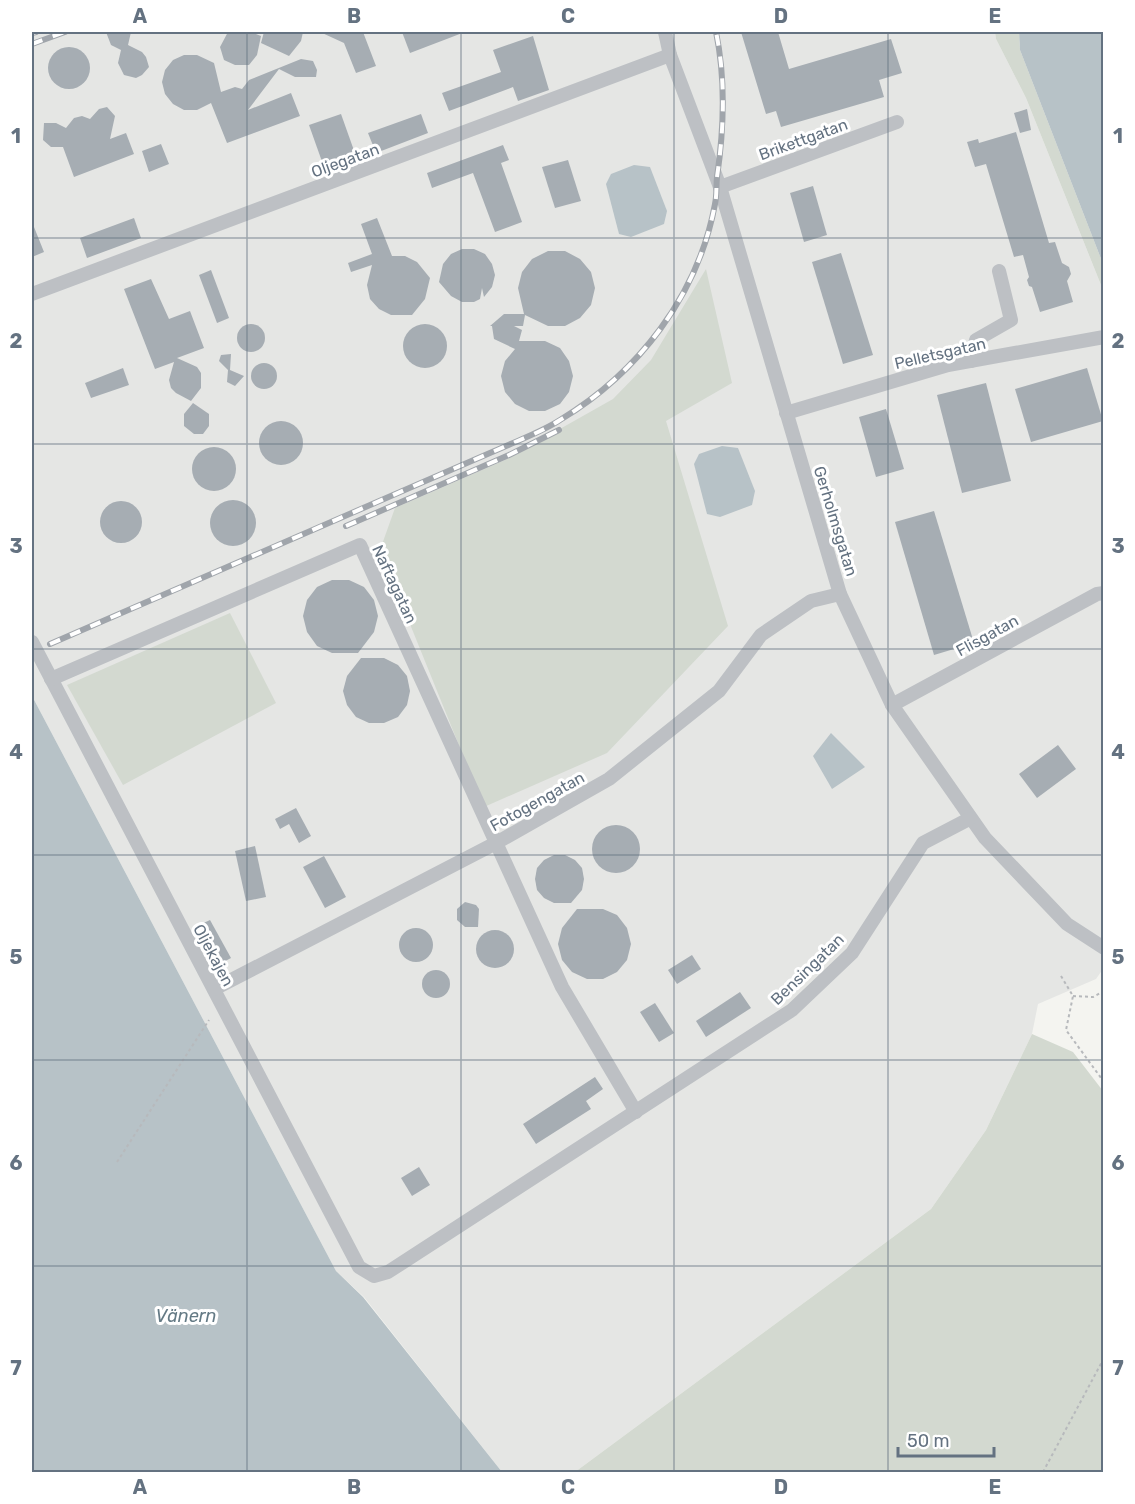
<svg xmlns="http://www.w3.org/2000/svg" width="1135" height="1504" font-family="Rubik,sans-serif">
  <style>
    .built { fill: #e5e6e4 }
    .green { fill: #d3d9d0 }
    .water { fill: #b7c2c7 }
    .building { fill: #a6adb3 }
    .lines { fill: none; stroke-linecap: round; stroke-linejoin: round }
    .path { stroke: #b7b9bc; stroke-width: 2; stroke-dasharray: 3 3; stroke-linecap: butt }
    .minor { stroke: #bdc0c4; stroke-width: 14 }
    .rail-casing { stroke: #a0a5ab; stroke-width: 6 }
    .rail { stroke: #fff; stroke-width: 4; stroke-dasharray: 11; stroke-linecap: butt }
    .grid { fill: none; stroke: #647281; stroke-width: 1.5; stroke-opacity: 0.55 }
    .labels { text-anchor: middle; stroke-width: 6; stroke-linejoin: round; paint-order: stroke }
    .street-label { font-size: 16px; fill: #647281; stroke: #fff }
    .water-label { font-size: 18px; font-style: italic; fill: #647a85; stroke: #fff }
    .neatline { fill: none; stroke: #647281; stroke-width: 2 }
    .grid-label { font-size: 20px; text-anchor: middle; font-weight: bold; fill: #647281 }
  </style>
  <rect width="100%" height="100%" fill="#f4f4f0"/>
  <path class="built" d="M32 32H995L996 39 1026 98 1103 290V969L1096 979 1038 1004 1032 1034 986 1130 931 1209 575 1472H502L364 1297 336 1271 32 696Z"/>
  <g class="green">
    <path d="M995 32H1019L1020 50 1103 264V290L1026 98 996 39Z"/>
    <path d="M706 269 732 383 666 421 728 626 607 753 484 807 380 550 395 508 505 460 613 399 651 360Z"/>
    <path d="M230 613 276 703 123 785 67 685Z"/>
    <path d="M1032 1034 1073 1052 1103 1091V1472H575L931 1209 986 1130Z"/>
  </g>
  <g class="water">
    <path d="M1019 32H1103V264L1020 50Z"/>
    <path d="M634 165 650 167 667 211 664 224 631 237 619 234 606 184 611 174Z"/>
    <path d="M722 446 738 448 755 491 752 505 720 517 707 514 694 464 699 454Z"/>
    <path d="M32 696 336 1271 363 1297 502 1472H32Z"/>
    <path d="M831 733 865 767 832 789 813 756Z"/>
  </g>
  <g class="building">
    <path d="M106 32H131L128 45 142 52 146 57 149 67 142 75 136 78 124 75 118 63 121 50 111 45Z"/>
    <path d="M228 32H251L261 36 257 55 249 65H235L224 60 220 47Z"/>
    <path d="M264 32H303L301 41 289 56 261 43Z"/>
    <path d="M320 32H363L376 66 356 73 344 43Z"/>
    <path d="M402 32H465L410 53Z"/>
    <path d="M741 32H778L789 69 891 39 902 73 879 80 884 97 781 127 776 111 766 114Z"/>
    <path d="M533 36 549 90 518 101 513 87 449 111 442 93 501 72 493 50Z"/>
    <circle cx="69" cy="68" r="21"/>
    <path d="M184 55H197L214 63 221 92 235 87 242 89 249 80 301 59 313 61 317 70 316 77H295L279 69 248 110 291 93 300 116 227 143 211 103 197 110H184L173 104 165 94 162 82 165 70 173 60Z"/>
    <path d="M107 107 115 116 110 139 126 133 134 154 74 177 63 147H51L43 140 44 123H56L66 128 74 118 82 116 90 119 99 109Z"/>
    <path d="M1027 109 1031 130 1020 133 1014 113Z"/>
    <path d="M341 114 357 159 325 170 309 125Z"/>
    <path d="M421 114 428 133 376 153 368 133Z"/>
    <path d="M1016 132 1049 243 1055 242 1062 263 1069 267 1071 274 1067 281 1073 302 1040 312 1032 287 1029 286 1027 280 1029 277 1023 255 1014 257 986 164 975 167 967 142 978 139 979 143Z"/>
    <path d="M161 144 169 164 149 172 142 151Z"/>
    <path d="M503 145 509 160 501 163 522 222 495 232 473 173 432 188 427 173Z"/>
    <path d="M568 160 581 201 555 208 542 167Z"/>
    <path d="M813 186 827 235 804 242 790 193Z"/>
    <path d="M134 218 141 238 87 258 80 238Z"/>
    <path d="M377 218 392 256H405L417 262 430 278 425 299 412 315H391L379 309 370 299 367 285 372 265 351 272 348 263 372 254 361 224Z"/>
    <path d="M32 222 44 252 32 257Z"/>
    <path d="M462 249H474L485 254 492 264 495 275 492 287 484 297 482 288 480 299 474 302H462L451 296 439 282 443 264 451 254Z"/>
    <path d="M548 251H565L580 259 591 272 595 288 591 305 580 318 565 326H548L525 315 523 326H514L522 330 519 341H545L560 348 569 361 573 376 569 392 560 404 545 411H529L515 404 505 392 501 376 505 361 515 349 494 339 492 326H490L504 314H524L518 288 522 272 532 259Z"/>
    <path d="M841 253 873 355 843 364 812 262Z"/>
    <path d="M211 270 229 318 217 323 199 275Z"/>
    <path d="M151 279 169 319 190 311 204 348 177 358 197 367 201 373V388L191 401 176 393 171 388 169 380 174 362 155 369 124 289Z"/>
    <circle cx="425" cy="346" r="22"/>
    <circle cx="251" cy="338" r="14"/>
    <path d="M231 354 230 370 244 376 235 386 227 382 228 370 219 361 221 355Z"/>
    <circle cx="264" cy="376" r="13"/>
    <path d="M123 368 129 385 91 398 85 383Z"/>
    <path d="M1087 368 1103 421 1031 442 1015 389Z"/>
    <path d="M986 383 1011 481 962 493 937 395Z"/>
    <path d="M193 403 209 414V426L203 434H194L184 426V414Z"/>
    <path d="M886 409 904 469 876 477 859 417Z"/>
    <circle cx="281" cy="443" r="22"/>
    <circle cx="214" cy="469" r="22"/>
    <circle cx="233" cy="523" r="23"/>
    <circle cx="121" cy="522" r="21"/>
    <path d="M934 511 974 643 934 655 895 522Z"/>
    <path d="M332 580H349L364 587 374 600 378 616 374 632 358 653H332L317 646 307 632 303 616 307 600 317 587Z"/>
    <path d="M361 658H384L398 665 407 676 410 691 407 705 398 717 384 723H369L356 717 347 705 343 691 347 676Z"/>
    <path d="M1058 745 1076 769 1037 798 1019 774Z"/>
    <path d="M296 808 311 836 299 843 289 824 280 829 275 819Z"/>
    <circle cx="616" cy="849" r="24"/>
    <path d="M255 846 266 897 246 901 235 851Z"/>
    <path d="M554 855H565L575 860 582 868 584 879 582 890 571 903H554L544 898 537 890 535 879 537 868 544 860Z"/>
    <path d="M324 856 346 897 325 908 303 867Z"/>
    <path d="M465 902 476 905 479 909 478 927H465L457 920V909Z"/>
    <path d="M577 909H603L617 915 627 928 631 944 627 960 617 972 603 979H587L572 972 562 960 558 944 562 928Z"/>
    <path d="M210 920 231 958 216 966 195 927Z"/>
    <circle cx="416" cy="945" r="17"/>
    <circle cx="495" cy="949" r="19"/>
    <path d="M692 955 701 969 677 984 668 970Z"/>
    <circle cx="436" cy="984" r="14"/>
    <path d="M740 992 751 1008 706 1037 696 1021Z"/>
    <path d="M655 1003 674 1033 659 1042 640 1012Z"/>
    <path d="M595 1077 603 1089 586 1101 591 1109 536 1144 523 1124Z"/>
    <path d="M419 1167 430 1185 412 1196 401 1178Z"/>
  </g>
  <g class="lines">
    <g class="path">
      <path d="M1061 976 1073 996 1066 1030 1104 1082"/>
      <path d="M1073 996 1093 997 1104 991"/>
      <path d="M117 1162 209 1020"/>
      <path d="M1043 1472 1104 1358"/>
    </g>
    <g class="minor">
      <path d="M665 32 670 55 720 187 840 594 892 705 985 838 1067 924 1104 948"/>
      <path d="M720 187 897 122"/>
      <path d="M32 294 670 55"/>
      <path d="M971 361 976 340 1011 320 999 271"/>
      <path d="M786 413 948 365 1104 337"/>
      <path d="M32 642 359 1267 374 1276 388 1272 792 1010 852 953 923 843 969 819"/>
      <path d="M51 679 360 545 562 987 636 1112"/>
      <path d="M892 705 1097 594 1104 593"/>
      <path d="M214 989 496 843 609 779 719 691 761 635 811 601 840 594"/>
    </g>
    <g class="rail-casing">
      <g id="rail">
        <path d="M32 33 36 32"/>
        <path d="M32 44 65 32"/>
        <path d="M346 526 509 455 559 430"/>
        <path d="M50 644 506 446C524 438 543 431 560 420 638 373 698 296 715 204 717 195 716 186 717 177 724 129 726 80 716 32"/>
      </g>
    </g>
    <use href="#rail" class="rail"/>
  </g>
  <path class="grid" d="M247 32V1472M461 32V1472M674 32V1472M888 32V1472M32 238H1104M32 444H1104M32 649H1104M32 855H1104M32 1060H1104M32 1266H1104"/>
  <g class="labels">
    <g class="street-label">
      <text transform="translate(803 139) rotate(-20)" y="6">Brikettgatan</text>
      <text transform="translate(345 160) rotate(-20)" y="6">Oljegatan</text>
      <text transform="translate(940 353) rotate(-13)" y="6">Pelletsgatan</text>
      <text transform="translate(836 521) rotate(73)" y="6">Gerholmsgatan</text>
      <text transform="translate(395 584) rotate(65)" y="6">Naftagatan</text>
      <text transform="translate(987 635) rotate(-29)" y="6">Flisgatan</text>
      <text transform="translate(537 801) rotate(-29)" y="6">Fotogengatan</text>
      <text transform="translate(214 955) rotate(62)" y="6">Oljekajen</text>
      <text transform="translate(807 969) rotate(-44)" y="6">Bensingatan</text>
    </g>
    <g class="water-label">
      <text x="186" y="1322">Vänern</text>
    </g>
  </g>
  <rect width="1135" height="1504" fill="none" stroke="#ffffff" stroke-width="66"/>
  <path d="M898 1447v9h96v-9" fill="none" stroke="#647281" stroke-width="3"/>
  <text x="907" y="1447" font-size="18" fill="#647281" stroke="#ffffff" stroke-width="4.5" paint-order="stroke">50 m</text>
  <rect x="33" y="33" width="1069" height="1438" class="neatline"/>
  <g class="grid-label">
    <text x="140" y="23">A</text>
    <text x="354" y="23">B</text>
    <text x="568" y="23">C</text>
    <text x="781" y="23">D</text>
    <text x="995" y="23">E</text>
    <text x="16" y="143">1</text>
    <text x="1118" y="143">1</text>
    <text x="16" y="348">2</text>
    <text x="1118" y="348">2</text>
    <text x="16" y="553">3</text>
    <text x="1118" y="553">3</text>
    <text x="16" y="759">4</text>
    <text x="1118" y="759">4</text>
    <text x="16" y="964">5</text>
    <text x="1118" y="964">5</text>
    <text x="16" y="1170">6</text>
    <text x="1118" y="1170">6</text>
    <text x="16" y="1375">7</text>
    <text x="1118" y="1375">7</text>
    <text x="140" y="1494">A</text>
    <text x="354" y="1494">B</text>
    <text x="568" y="1494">C</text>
    <text x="781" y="1494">D</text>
    <text x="995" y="1494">E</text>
  </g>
</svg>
